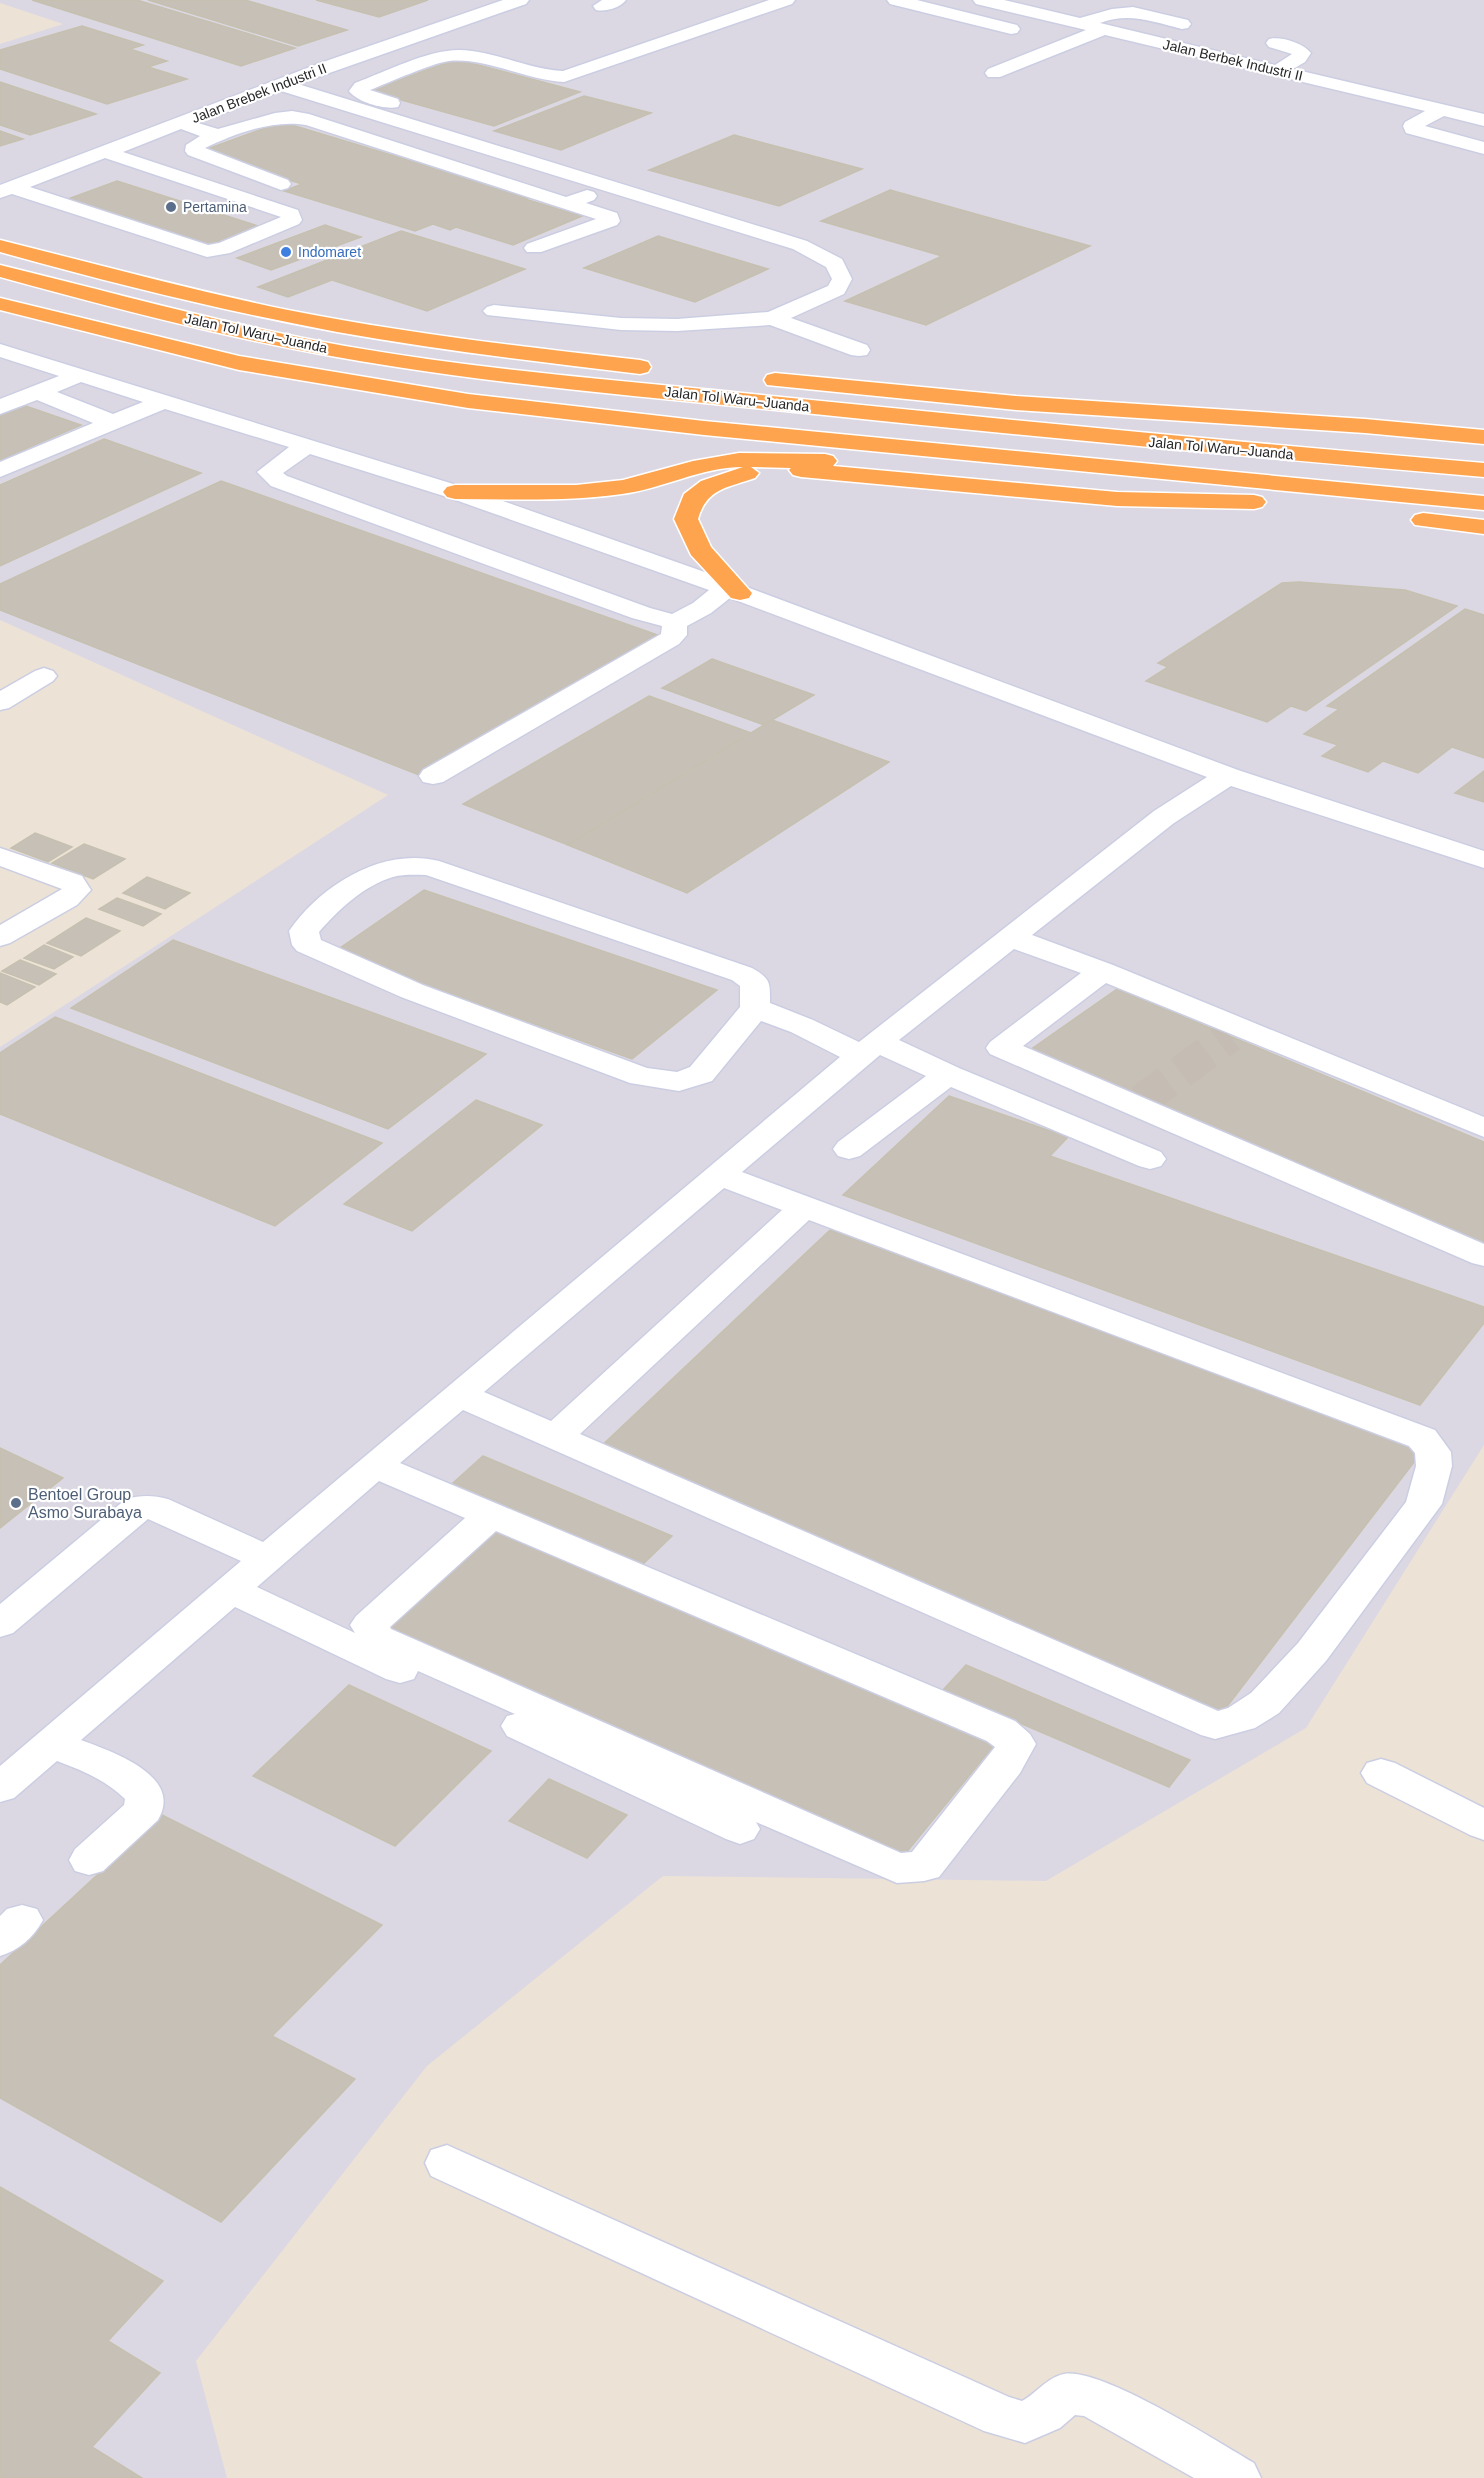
<svg xmlns="http://www.w3.org/2000/svg" width="1484" height="2478" font-family="Helvetica,sans-serif">
  <style>
    .industrial { fill: #dcd8e3 }
    .building { fill: #c6c0b6; stroke: #c6c0b0; stroke-width: 1.5 }
    .lines { fill: none; stroke-linecap: round; stroke-linejoin: round }
    .minor-tunnel { stroke: #c5bdb3; stroke-width: 33; stroke-dasharray: 33 16; stroke-linecap: butt }
    .minor-casing { stroke: #cbcee2; stroke-width: 3 }
    .highway-casing { stroke: #fff; stroke-width: 3 }
    .minor { fill: #fff; fill-rule: evenodd }
    .highway { fill: #ffa44e; fill-rule: evenodd }
    .service-dot { fill: #5c6f8a; stroke: #fff; stroke-width: 2 }
    .shop-dot { fill: #3f7fe0; stroke: #fff; stroke-width: 2 }
    .labels { text-anchor: middle; stroke-width: 4.5; stroke-linejoin: round; paint-order: stroke }
    .far-street-label { font-size: 14px; fill: #272727; stroke: #fff }
    .far-service-label { font-size: 14px; fill: #4e5e75; stroke: #fff; text-anchor: start }
    .far-shop-label { font-size: 14px; fill: #366cbe; stroke: #fff; text-anchor: start }
    .service-label { font-size: 16px; fill: #4e5e75; stroke: #fff; text-anchor: start }
  </style>
  <rect width="100%" height="100%" fill="#ece3d6"/>
  <path class="industrial" d="M0 0H1484V1445L1306 1728 1046 1881 663 1876 427 2066 196 2361 227 2478H0V1047L388 795 0 620V44L63 24 0 3Z"/>
  <g class="building">
    <path d="M32 0H137L295 48 241 66Z"/>
    <path d="M148 0H245L347 30 298 46Z"/>
    <path d="M316 0H428L379 17Z"/>
    <path d="M82 26 143 45 130 49 167 61 148 67 187 79 107 104 0 69V50Z"/>
    <path d="M456 59 580 92 494 126 369 91Z"/>
    <path d="M0 82 96 114 30 135 0 125Z"/>
    <path d="M584 96 651 113 561 150 494 131Z"/>
    <path d="M282 122 531 197 525 199 582 216 513 245 456 227 450 230 433 224 415 231 284 191 302 184 199 152Z"/>
    <path d="M0 131 23 139 0 146Z"/>
    <path d="M734 135 862 169 779 206 649 170Z"/>
    <path d="M117 181 258 226 209 245 68 199Z"/>
    <path d="M890 190 1090 246 926 325 845 301 942 256 821 221Z"/>
    <path d="M325 225 361 237 271 270 237 258Z"/>
    <path d="M401 231 525 269 427 311 332 280 288 297 258 287Z"/>
    <path d="M658 236 768 269 695 302 584 268Z"/>
    <path d="M17 403 81 425 0 460V410Z"/>
    <path d="M104 439 201 473 0 566V485Z"/>
    <path d="M221 481 663 637 419 775 0 610V584Z"/>
    <path d="M1299 582 1405 590 1457 606 1306 711 1291 706 1267 722 1146 681 1168 667 1158 663 1282 583Z"/>
    <path d="M1465 609 1484 615V758L1452 747 1418 773 1383 761 1368 772 1322 756 1338 745 1304 734 1339 709 1327 706Z"/>
    <path d="M712 659 814 695 764 725 662 688Z"/>
    <path d="M649 696 751 733 568 845 463 804Z"/>
    <path d="M772 720 889 762 687 893 568 845Z"/>
    <path d="M1484 771V802L1455 793Z"/>
    <path d="M35 833 72 847 48 862 11 848Z"/>
    <path d="M84 844 125 859 93 879 52 863Z"/>
    <path d="M147 877 190 893 165 909 123 893Z"/>
    <path d="M424 890 717 990 632 1059 334 952Z"/>
    <path d="M117 898 161 914 143 926 99 909Z"/>
    <path d="M86 918 120 931 81 956 47 943Z"/>
    <path d="M173 940 486 1054 388 1129 71 1008Z"/>
    <path d="M44 945 73 957 54 969 24 958Z"/>
    <path d="M20 960 56 974 39 985 2 971Z"/>
    <path d="M0 973 35 987 7 1005 0 1002Z"/>
    <path d="M1117 989 1484 1142V1251L1027 1052Z"/>
    <path d="M55 1017 382 1143 275 1226 0 1114V1053Z"/>
    <path d="M949 1096 1068 1137 1050 1156 1484 1307V1323L1420 1405 843 1195Z"/>
    <path d="M476 1100 542 1125 412 1231 344 1204Z"/>
    <path d="M830 1230 1424 1449 1222 1713 595 1452Z"/>
    <path d="M0 1448 63 1478 0 1528Z"/>
    <path d="M483 1456 672 1536 642 1565 453 1483Z"/>
    <path d="M498 1521 1000 1738 896 1865 382 1630Z"/>
    <path d="M966 1665 1190 1760 1169 1787 943 1690Z"/>
    <path d="M349 1685 491 1751 395 1846 253 1776Z"/>
    <path d="M549 1779 627 1815 587 1858 509 1821Z"/>
    <path d="M162 1815 382 1925 272 2036 355 2079 221 2222 0 2098V1965Z"/>
    <path d="M0 2187 163 2281 108 2341 160 2373 92 2447 142 2478H0Z"/>
  </g>
  <g class="lines">
    <path class="minor-tunnel" d="M1141 1101 1230 1036"/>
    <g class="minor-casing">
      <g id="minor">
        <path d="M503 0H529L526 4 298 84 807 241 842 259 852 279 844 294 791 318 867 345 870 350 867 355 859 356 851 355 770 325 677 331 621 330 487 315 483 311 487 307 494 305 621 318 677 319 768 312 828 286 832 279 826 267 793 249 281 91 198 123 218 129 275 113 292 111 309 114 566 197 587 190 594 192 597 196 594 200 586 203 617 213 620 221 617 225 541 252H527L524 248 527 244 596 219 306 125C273 119 234 134 205 148L288 180 291 184 288 188 281 190 188 155 185 151 186 145 200 136 181 129 123 152 298 210 302 220 299 224 230 253 207 257 12 194 0 198V185L323 62ZM105 158 281 217 219 243 208 245 30 187Z"/>
        <path d="M602 0H626C620 8 605 12 596 10L593 6Z"/>
        <path d="M769 0H795L792 4 564 82C527 80 483 57 449 61 429 64 391 82 370 90L398 99 400 103 398 107C384 110 357 102 349 91L355 83C385 72 427 50 459 50 495 51 527 69 563 71Z"/>
        <path d="M887 0H917L1017 25 1020 29 1017 33 1011 34 890 4Z"/>
        <path d="M973 0H1004L1080 18 1112 9 1133 7 1188 20 1191 24 1188 28 1182 29C1153 22 1129 12 1100 23L1275 65 1292 54 1269 47 1266 43 1269 39C1281 36 1303 43 1311 53L1305 62 1293 69 1484 114V126L1444 116 1425 126 1484 142V154L1406 133 1403 126 1405 122 1425 111 1105 35 1000 77H988L985 73 988 69 1086 30 976 4Z"/>
        <path d="M0 344 463 487 736 583 1238 770 1484 851V868L1231 786 1174 823 1032 935 1113 965 1484 1117V1137L1106 983 1023 1046 1484 1244V1266L1472 1263 990 1054 986 1048 990 1042 1081 973 1014 949 899 1040 959 1068 1161 1152 1166 1159 1161 1166 1150 1169 1139 1166 951 1087 860 1156 849 1159 838 1156 833 1149 838 1142 926 1076 880 1055 742 1172 1435 1430 1451 1452 1452 1466 1442 1504 1326 1661 1279 1713 1255 1728 1215 1739 1201 1735 463 1410 400 1463 1015 1721 1030 1734 1036 1744 1020 1773 939 1877 924 1881 897 1883 756 1822 760 1829 754 1839 740 1844 726 1839 507 1736 501 1726 507 1716 515 1714 418 1671 414 1679 400 1683 386 1679 235 1607 81 1740C113 1752 184 1776 158 1820L103 1871 89 1875 75 1871 69 1860 75 1849 124 1805 125 1799C106 1780 81 1770 57 1761L14 1798 0 1802V1766L241 1561 148 1519 13 1633 0 1637V1604L126 1499C141 1495 153 1495 168 1499L263 1542 840 1057 791 1032 761 1021 712 1081 679 1091 630 1083 401 997 297 951 292 945 289 931C321 885 382 847 439 861L752 968C771 979 770 982 770 1003L813 1020 859 1042 1154 811 1207 777 730 598 711 613 687 626V635L679 644 443 782 433 784 423 782 419 776 423 770 661 634 662 626 632 618 271 486 257 472 289 447 165 409 0 477V462L93 423 37 400 0 414V399L59 376 0 357ZM81 382 143 402 113 414 57 392ZM310 454 447 497 709 590 693 603 672 614 650 608 287 476 283 473ZM426 875 732 980 740 986V1007L690 1067 677 1072 647 1068 423 985 321 940 319 932C338 910 365 885 393 877 404 874 416 875 426 875ZM724 1188 782 1210 551 1421 484 1392ZM809 1220 1409 1446 1415 1453 1416 1466 1406 1502 1298 1643 1251 1693 1228 1708 1218 1711 580 1434ZM379 1481 465 1518 356 1616 350 1625 355 1633 257 1587ZM496 1531 987 1741 995 1747 912 1852 901 1853 391 1629 390 1627Z"/>
        <path d="M44 668 53 671 57 676 53 681 9 708 0 710V691L35 671Z"/>
        <path d="M0 848 82 876 91 890 77 905 10 943 0 946V925L62 889 0 866Z"/>
        <path d="M1381 1759 1395 1763 1484 1808V1840L1470 1835 1367 1783 1361 1773 1367 1763Z"/>
        <path d="M22 1905 37 1909 43 1920C33 1938 19 1950 0 1956V1916L7 1909Z"/>
        <path d="M447 2145 1009 2397 1022 2401C1037 2393 1046 2378 1064 2374 1101 2367 1218 2442 1254 2463L1261 2478H1194L1084 2416 1075 2415 1060 2428 1025 2443 984 2431 431 2176 425 2163 431 2150Z"/>
      </g>
    </g>
    <g class="highway-casing">
      <g id="highway">
        <path d="M0 240C96 264 191 290 288 310 404 333 522 347 640 360L648 362 651 367 648 372 640 374C539 362 437 350 337 332 224 311 111 283 0 252Z"/>
        <path d="M0 265C115 293 228 325 345 346 486 371 629 381 771 396 1009 420 1246 443 1484 463V477C1264 458 1044 438 824 415 681 400 538 389 397 367 263 347 131 313 0 277Z"/>
        <path d="M0 298 239 356 468 394 704 421 1484 496V510L704 435 468 408 239 370 0 310Z"/>
        <path d="M775 373 1016 396 1365 419 1484 430V444L1365 433 1016 410 767 385 764 380 767 375Z"/>
        <path d="M739 453 825 454 833 456 837 461 833 466 1117 492 1254 495 1262 497 1266 502 1262 507 1254 509 1117 506 801 477 793 475 789 470 791 468 751 467 759 473 755 478C727 488 707 488 698 519L711 547 752 593 749 598 740 600 731 598 691 555 674 519 684 494 701 481 743 467C701 467 662 489 622 494 566 502 510 499 455 499L447 497 443 492 447 487 455 485H576L623 480 693 461Z"/>
        <path d="M1423 513 1484 520V534L1415 525 1411 520 1415 515Z"/>
      </g>
    </g>
    <use href="#minor" class="minor"/>
    <use href="#highway" class="highway"/>
  </g>
  <g class="service-dot">
    <circle cx="171" cy="207" r="6"/>
    <circle cx="16" cy="1503" r="6"/>
  </g>
  <circle class="shop-dot" cx="286" cy="252" r="6"/>
  <g class="labels">
    <g class="far-street-label">
      <text transform="translate(1233 60) rotate(13)" y="5">Jalan Berbek Industri II</text>
      <text transform="translate(259 93) rotate(-21)" y="5">Jalan Brebek Industri II</text>
      <text transform="translate(256 333) rotate(12)" y="5">Jalan Tol Waru–Juanda</text>
      <text transform="translate(737 399) rotate(6)" y="5">Jalan Tol Waru–Juanda</text>
      <text transform="translate(1221 448) rotate(5)" y="5">Jalan Tol Waru–Juanda</text>
    </g>
    <g class="far-service-label">
      <text x="183" y="212">Pertamina</text>
    </g>
    <g class="far-shop-label">
      <text x="298" y="257">Indomaret</text>
    </g>
    <g class="service-label">
      <text x="28" y="1500">Bentoel Group<tspan x="28" dy="18">Asmo Surabaya</tspan></text>
    </g>
  </g>
</svg>
